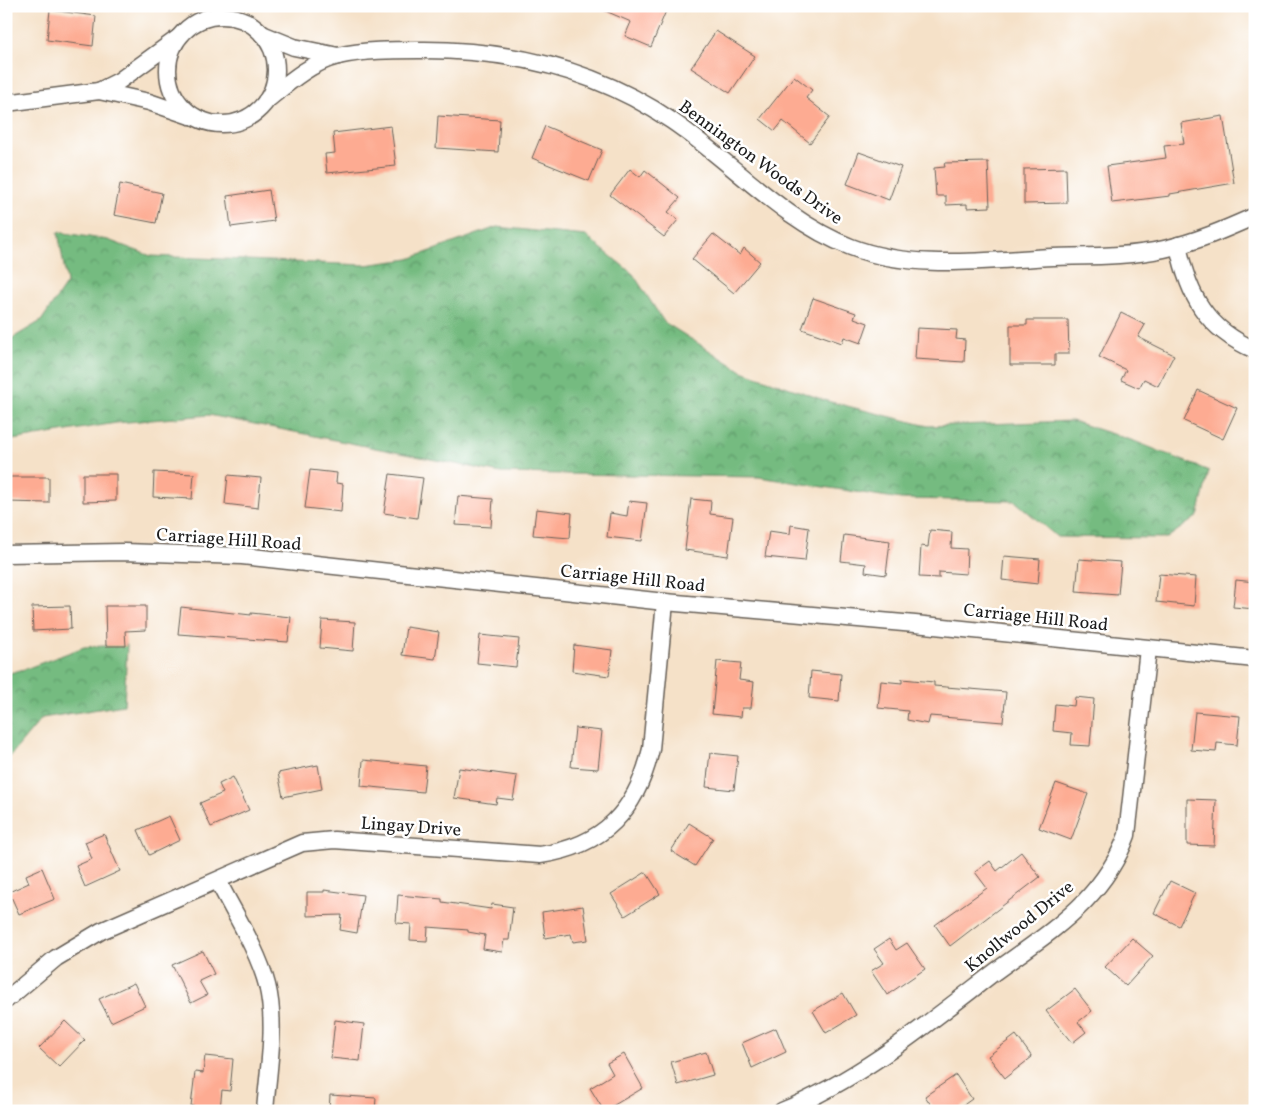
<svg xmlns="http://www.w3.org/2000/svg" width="1261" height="1117" font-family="Vollkorn,serif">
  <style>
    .forest { fill: url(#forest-crowns); stroke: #486c4e }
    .building { fill: #fdab92 }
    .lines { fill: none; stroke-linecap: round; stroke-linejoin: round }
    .street-casing { stroke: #686158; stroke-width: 19 }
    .street { stroke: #fff; stroke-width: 16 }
    .labels { text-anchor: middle; stroke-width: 5; stroke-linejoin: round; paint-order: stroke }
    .street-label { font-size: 18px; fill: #1c1c1c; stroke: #fff }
  </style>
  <defs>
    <pattern id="forest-crowns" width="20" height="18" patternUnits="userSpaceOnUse" patternTransform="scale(1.25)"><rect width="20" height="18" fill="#74bb80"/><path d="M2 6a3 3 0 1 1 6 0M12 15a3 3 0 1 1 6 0" fill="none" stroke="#5e9768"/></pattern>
  </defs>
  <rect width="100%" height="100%" fill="#fff"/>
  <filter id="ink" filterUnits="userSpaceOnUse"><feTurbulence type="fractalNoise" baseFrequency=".02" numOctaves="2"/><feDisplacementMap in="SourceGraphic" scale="10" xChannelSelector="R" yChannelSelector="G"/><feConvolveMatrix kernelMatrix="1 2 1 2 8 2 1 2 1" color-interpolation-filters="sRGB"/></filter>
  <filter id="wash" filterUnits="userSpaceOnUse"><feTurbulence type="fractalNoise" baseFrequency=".0096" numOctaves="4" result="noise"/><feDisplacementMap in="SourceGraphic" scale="20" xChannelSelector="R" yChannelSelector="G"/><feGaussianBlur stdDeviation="1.12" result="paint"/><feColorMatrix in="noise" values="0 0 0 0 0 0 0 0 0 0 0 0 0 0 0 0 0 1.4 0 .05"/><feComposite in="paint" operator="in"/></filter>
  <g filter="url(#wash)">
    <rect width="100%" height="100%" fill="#f5e1c8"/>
    <g class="forest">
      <path d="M497 227 586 236 633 274 664 322 742 371 827 401 928 426 1072 421 1134 441 1209 471 1198 516 1167 538 1057 537 1015 501 901 499 759 477 501 473 209 415 116 423 6 441V342L41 321 67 283 58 232 108 240 151 256 365 265 409 259Z"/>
      <path d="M127 645 124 705 42 718 6 761V674L28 668 84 647Z"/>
    </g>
    <g id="blocks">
      <g class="building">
        <path d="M594 6H668L651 47 625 36 631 22Z"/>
        <path d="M50 10 96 16 93 46 47 40Z"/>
        <path d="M716 31 755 56 730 93 691 68Z"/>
        <path d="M794 76 812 90 806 98 830 117 810 143 783 121 775 131 760 119Z"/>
        <path d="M438 116 500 120 498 152 436 148Z"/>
        <path d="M1223 116 1234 183 1170 194V196L1112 203 1107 166 1166 158 1164 146 1184 144 1181 123Z"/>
        <path d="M391 126 396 166 327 173 325 154 335 153 333 133Z"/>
        <path d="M545 126 602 150 589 181 532 158Z"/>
        <path d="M859 152 901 167 889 200 847 184Z"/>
        <path d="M988 162 990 207 967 208V204L946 205V196H936L934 168 945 167 944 163Z"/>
        <path d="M1066 168 1067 203 1024 204V169Z"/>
        <path d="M630 169 640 177 645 170 680 198 668 212 678 220 664 237 610 195Z"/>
        <path d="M120 184 162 193 156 223 114 215Z"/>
        <path d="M269 190 274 221 231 227 227 196Z"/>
        <path d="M713 234 740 255 744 248 760 262 734 293 692 259Z"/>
        <path d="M813 298 856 313 854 318 868 323 861 343 844 337 842 343 802 329Z"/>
        <path d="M1121 313 1145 325 1138 337 1174 355 1158 386 1144 379 1139 388 1121 380 1126 370 1099 357Z"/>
        <path d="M1027 320H1068L1069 354H1055V365H1010V325H1027Z"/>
        <path d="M917 328 957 330 956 339 965 340 964 362 915 359Z"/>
        <path d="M1198 390 1237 408 1223 439 1184 421Z"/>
        <path d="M310 470 337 473 336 483 343 484 341 512 305 508Z"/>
        <path d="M154 472 194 474 192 499 153 497Z"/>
        <path d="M83 474H116V501L83 502Z"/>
        <path d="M390 474 423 478 417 518 384 513Z"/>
        <path d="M228 475 261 478 258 508 225 504Z"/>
        <path d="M8 477H49V503L8 502Z"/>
        <path d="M458 496 493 499 491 527 455 525Z"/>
        <path d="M691 499 711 501 710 514 733 517 728 556 685 550Z"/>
        <path d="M629 501 647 503 642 541 607 537 610 513 627 516Z"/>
        <path d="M536 509 572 513 570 538 533 535Z"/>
        <path d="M791 525 809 528 805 561 765 557 769 531 790 534Z"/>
        <path d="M930 530 952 532 951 548 967 549 966 574 939 572V578L919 577 921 546 928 547Z"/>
        <path d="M844 535 890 541 886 575 865 572 866 564 841 561Z"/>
        <path d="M1004 556 1040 559 1038 584 1002 580Z"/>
        <path d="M1079 559 1121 562 1118 595 1076 592Z"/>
        <path d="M1159 574 1196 577 1194 606 1156 602Z"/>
        <path d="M1236 580 1255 582V609L1233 607Z"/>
        <path d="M70 606 71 629 33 631 32 607Z"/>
        <path d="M105 606H146V630L125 631 126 646H106Z"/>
        <path d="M181 607 251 615V613L291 617 288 642 178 634Z"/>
        <path d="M322 620 355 622 353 651 320 648Z"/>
        <path d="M406 627 439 632 435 659 402 655Z"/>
        <path d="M480 635 519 639 516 667 477 663Z"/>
        <path d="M574 645 612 650 609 676 572 671Z"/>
        <path d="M717 661 741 663 739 680 754 682 751 708H742L741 717 712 714Z"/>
        <path d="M811 671 841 674 839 701 809 698Z"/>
        <path d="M902 679 934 682V686L1006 692 1003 722 930 716 928 724 907 720 908 711 878 708 881 681 902 683Z"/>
        <path d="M1075 697 1094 699 1090 746 1071 745 1072 733 1053 731 1055 704 1074 706Z"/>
        <path d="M1195 712 1240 716 1237 745 1217 743 1216 752 1191 750Z"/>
        <path d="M575 728 602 731 598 769 571 767Z"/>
        <path d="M710 753 738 756 734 790 706 787Z"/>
        <path d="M363 760 426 766 423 792 361 786Z"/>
        <path d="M318 765 322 789 283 797 278 773Z"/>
        <path d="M459 768 517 776 513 800 497 798 496 804 454 798Z"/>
        <path d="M233 777 249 810 211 827 200 803 223 793 219 784Z"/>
        <path d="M1056 783 1088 794 1071 840 1039 828Z"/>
        <path d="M1187 799 1216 800 1214 846 1187 845Z"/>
        <path d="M169 816 180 840 149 855 138 830Z"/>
        <path d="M689 823 713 838 695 866 671 851Z"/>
        <path d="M104 834 120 871 85 887 76 866 92 859 85 842Z"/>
        <path d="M1021 852 1040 877 950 946 935 925 987 888 975 872 990 861 997 871Z"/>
        <path d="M42 868 55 899 19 914 9 892 29 883 26 875Z"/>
        <path d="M646 872 660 894 625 916 611 894Z"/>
        <path d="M1170 881 1195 893 1179 926 1154 913Z"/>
        <path d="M324 890 363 895 357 933 340 930 342 915 307 916V892H324Z"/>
        <path d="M398 895 442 899V902L491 909 492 904 513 907 509 940H504L502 952 483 949 485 935 468 932V930L428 927 427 941 410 940 411 924 396 923Z"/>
        <path d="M583 906 588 940 573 942 571 934 545 938 542 912Z"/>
        <path d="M1132 938 1153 956 1126 986 1105 967Z"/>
        <path d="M889 939 896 950 907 943 925 969 887 995 871 971 884 963 874 949Z"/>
        <path d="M203 951 214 974 199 981 207 995 191 1003 172 965Z"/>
        <path d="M134 983 145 1006 111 1022 99 999Z"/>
        <path d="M1075 989 1092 1011 1078 1022 1086 1032 1072 1043 1046 1011Z"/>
        <path d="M843 993 856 1015 826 1033 813 1011Z"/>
        <path d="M335 1020 364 1024 360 1061 331 1058Z"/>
        <path d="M65 1021 85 1040 59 1067 39 1048Z"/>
        <path d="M776 1028 786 1052 752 1068 742 1043Z"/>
        <path d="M1016 1035 1032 1057 1005 1078 988 1056Z"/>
        <path d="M706 1052 713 1075 678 1085 671 1062Z"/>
        <path d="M624 1054 643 1088 604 1111 590 1088 613 1074 607 1063Z"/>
        <path d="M205 1056 233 1059 230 1091 222 1090 220 1109 191 1106 195 1072 203 1073Z"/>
        <path d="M956 1075 972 1099 955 1111H935L925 1096Z"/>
        <path d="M330 1095 376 1098 375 1111H329Z"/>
      </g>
    </g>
  </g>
  <g filter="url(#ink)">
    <use href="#blocks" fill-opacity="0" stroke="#686158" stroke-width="1"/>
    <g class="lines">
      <g class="street-casing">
        <g id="street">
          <circle cx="222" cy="70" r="54"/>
          <path d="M262 34 294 47 338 56"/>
          <path d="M99 91 119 81 178 38"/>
          <path d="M266 101C288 83 310 63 338 56 364 50 393 50 418 50 509 49 596 69 672 121 731 161 783 221 851 247 913 271 987 260 1053 257 1089 256 1128 257 1164 249 1196 242 1226 229 1255 216"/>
          <path d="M6 103 99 91 149 102 190 116"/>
          <path d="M1178 245C1188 295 1206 329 1255 350"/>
          <path d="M6 554 124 552 242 556 665 602 915 624 1255 659"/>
          <path d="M218 881C234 913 258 950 267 985 277 1024 268 1070 265 1111"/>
          <path d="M6 1000 56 958 101 931 302 843 334 840 540 855C604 846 637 810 651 749L665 602"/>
          <path d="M782 1111C860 1079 926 1025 992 974 1023 951 1058 929 1085 901 1103 882 1118 860 1127 835L1148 649"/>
        </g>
      </g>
      <use href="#street" class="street"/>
    </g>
  </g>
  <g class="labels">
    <g class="street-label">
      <text transform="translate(761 162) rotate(36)" y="6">Bennington Woods Drive</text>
      <text transform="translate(229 539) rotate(4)" y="6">Carriage Hill Road</text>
      <text transform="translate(633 578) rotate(6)" y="6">Carriage Hill Road</text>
      <text transform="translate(1036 617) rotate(6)" y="6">Carriage Hill Road</text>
      <text transform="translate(411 826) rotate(4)" y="6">Lingay Drive</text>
      <text transform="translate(1019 926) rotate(-39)" y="6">Knollwood Drive</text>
    </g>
  </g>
  <rect width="1261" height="1117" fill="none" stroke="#fff" stroke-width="25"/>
</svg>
